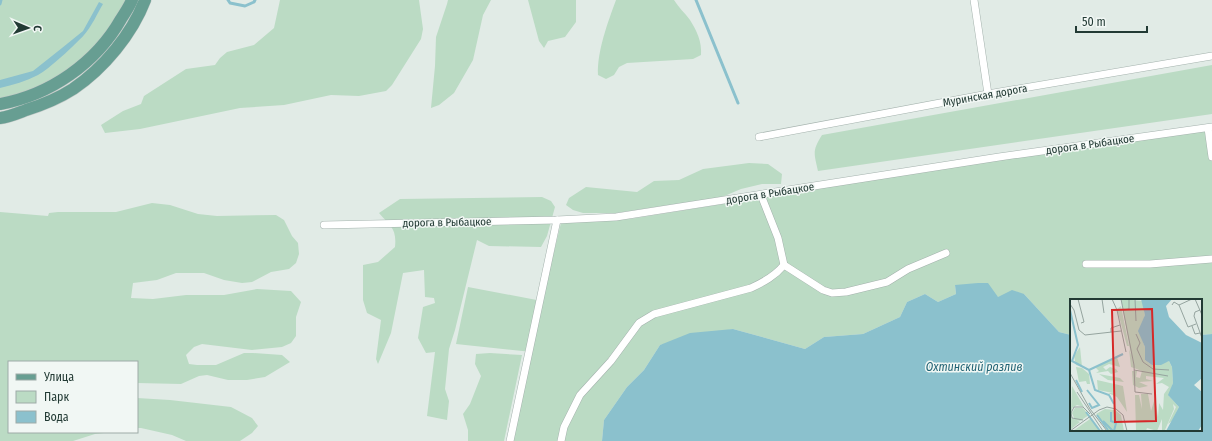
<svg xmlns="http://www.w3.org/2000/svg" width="1212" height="441" font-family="'Fira Sans Condensed',sans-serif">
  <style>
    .green { fill: #bbdbc4 }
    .water { fill: #8bc1cd }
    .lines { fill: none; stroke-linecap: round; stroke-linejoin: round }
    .stream { stroke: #8bc1cd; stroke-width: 3 }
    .minor-casing { stroke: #a4b2ad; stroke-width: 8 }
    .primary-casing { stroke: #c1c8c6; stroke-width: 13 }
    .minor { stroke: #fff; stroke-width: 7 }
    .primary { stroke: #679e92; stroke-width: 12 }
    .labels { text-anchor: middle; stroke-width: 3; stroke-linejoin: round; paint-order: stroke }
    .street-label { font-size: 11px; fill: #223a34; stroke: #f1f7f4 }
    .water-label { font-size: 12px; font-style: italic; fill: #206273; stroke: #f1f7f4 }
    .inset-river { fill: none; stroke: #8bc1cd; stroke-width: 2 }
    .inset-road { fill: none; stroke: #95a49f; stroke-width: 1 }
    .view { fill: #d62828; fill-opacity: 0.15; stroke: #d62828; stroke-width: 2 }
    .inset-edge { fill: none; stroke: #223a34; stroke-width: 2 }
  </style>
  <rect width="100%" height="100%" fill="#e1ebe6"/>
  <g class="green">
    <path d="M0 0H127C118 14 109 31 98 43 72 72 37 90 0 99Z"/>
    <path d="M280 0H419L423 29 421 39 392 85 386 91 359 96 331 95 284 105 240 108 140 129 105 133 101 125 123 111 141 104 144 96 186 69 215 65 220 58 227 52 254 45 274 28Z"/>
    <path d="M448 0H491L483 15 473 60 454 93 439 105 431 108 435 66 436 37 447 4Z"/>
    <path d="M528 0H576V22L565 37 548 41 544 48 539 41Z"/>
    <path d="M616 0H674C679 8 685 13 690 20 697 31 702 42 701 55L693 59 627 63 619 67 614 75 606 79 598 75C597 51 608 22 616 0Z"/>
    <path d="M1212 65V114L818 171C814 153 812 151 822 135Z"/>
    <path d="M1212 125V334L1201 335V300H1071V335L1059 332 1024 294 998 297 955 285 956 294 938 302 925 294 907 302 900 317 863 334 824 337 805 349 733 329 660 345 644 370 627 387 604 420 602 441H510L532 352 456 344 468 287 542 301 561 223 630 219Z"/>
    <path d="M749 163 768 164 782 174 781 184H762L741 189 722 197 616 213H583L573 210 566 205 569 198 586 187 637 192 654 181 679 180 703 169Z"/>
    <path d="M542 197 551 201 555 207 547 236 541 247 489 246 477 240 455 330 449 349 445 389 449 401 447 420 427 416 435 352 426 353 418 338 423 307 435 303 434 298 425 297 424 270 403 273 391 333 378 364 376 359 381 320 367 313 363 300V265L378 262 395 247C397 228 390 226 379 213L400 199Z"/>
    <path d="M152 203 170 205 198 214 217 216 276 215 284 220 292 236 298 243 299 254 296 263 289 269 271 272 252 282 242 283 224 280 204 273H176L157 280 133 283 131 298 153 299 186 295H224L257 289 291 291 301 302 296 317V336L291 343 282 347 252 350 202 344 194 347 186 355 189 364 197 365H216L244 353H253L282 355 290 362 265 377 247 380H228L207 375 199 376 181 384 137 383V362H9V432H113L95 434 73 441H0V212L48 216 49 213 58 212H116Z"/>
    <path d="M490 353 522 355 504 441H468V430L463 414 470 404 481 376 475 364 476 354Z"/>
    <path d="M137 398 170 400 231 407 252 418 258 426 252 433 240 441H186L172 435 141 428H137Z"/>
  </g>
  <g class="water">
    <path d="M99 2 103 4C97 14 92 26 84 35 76 44 48 70 38 75 26 81 13 85 0 88V80L33 71 62 48 83 31Z"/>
    <path d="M978 283H988L998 297 1012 290 1024 294 1059 332 1071 335V430H1201V335L1212 334V441H602L604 420 627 387 644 370 660 345 690 333 733 329 805 349 824 337 863 334 900 317 907 302 925 294 938 302 956 294 955 285Z"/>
  </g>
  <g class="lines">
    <g class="stream">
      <path d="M228 0 230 3 245 6 254 2 255 0"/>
      <path d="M696 0 738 103"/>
      <path d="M0 4 1 0"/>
    </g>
    <g class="minor-casing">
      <g id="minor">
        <path d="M974 0 988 94"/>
        <path d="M1208 128 1212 157"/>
        <path d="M759 137 988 94 1212 56"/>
        <path d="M761 195 778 238 784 265"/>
        <path d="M324 225 557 220 616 217 999 157 1212 127"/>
        <path d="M1086 264H1150L1212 259"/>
        <path d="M510 441 557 220"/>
        <path d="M561 441 564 427 580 395 611 361 639 323 654 314 751 288C764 282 775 276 784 265L823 290 832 293 846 292 887 282 908 269 946 253"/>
      </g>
    </g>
    <g class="primary-casing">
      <g id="primary">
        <path d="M0 104C50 95 96 63 121 19 125 13 129 7 132 0"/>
        <path d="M0 118C9 117 18 113 26 110 42 105 59 98 73 89 104 68 132 34 145 0"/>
      </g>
    </g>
    <use href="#minor" class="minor"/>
    <use href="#primary" class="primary"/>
  </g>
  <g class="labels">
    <g class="street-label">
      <text transform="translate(985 95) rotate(-10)" y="4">Муринская дорога</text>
      <text transform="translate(1090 144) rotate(-8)" y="4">дорога в Рыбацкое</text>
      <text transform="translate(770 193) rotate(-9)" y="4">дорога в Рыбацкое</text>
      <text transform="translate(447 222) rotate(-1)" y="4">дорога в Рыбацкое</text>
    </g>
    <g class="water-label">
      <text x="974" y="371">Охтинский разлив</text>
    </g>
  </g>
  <g transform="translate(1070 299)">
    <rect width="132" height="132" fill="#e1ebe6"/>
    <path d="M51 0 73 2 75 16 70 34 75 48V61L82 66 99 62 102 68 103 84 99 97 109 108 102 122 98 125 106 108 103 105 104 110 95 131H92V120L87 132 77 129 76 132H66L65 96H69L72 110 71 95H78L81 112 85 99 88 118 89 104 93 111 94 95 99 88 92 84 86 85 94 79 76 77V80L83 82 69 83 78 87 69 89 63 86 62 72H67L66 78 70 79 72 72 61 68 59 50 61 56ZM51 7 59 47H57L47 10ZM10 48 12 68 6 66 4 57ZM47 58 50 68 39 65 33 68 36 71 40 68 46 70 48 73 41 75 38 72 26 74 29 72 25 68ZM6 68 12 69 19 75 20 85H17L16 82 9 83ZM29 75 50 79 54 83 38 81ZM27 81 53 87 57 113 47 98 38 94H43L28 91ZM2 87 14 108 7 106 2 109V119L10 123 0 131ZM5 109H13L19 116 10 122 5 121 2 114ZM35 110 45 111 51 116 54 132H39L26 115ZM21 119 31 132H3L20 120Z" fill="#bbdbc4"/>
    <path d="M71 0H102L96 7 99 18 116 36 132 44V79L124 86 132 93V126L128 132H96L109 108 98 96 103 84 102 68 99 62 91 66H82L75 61V48L68 32 75 16Z" fill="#8bc1cd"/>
    <path class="inset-river" d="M0 11 8 46 2 62 19 71 25 91 39 96 44 105M19 71 53 55M6 81 12 93M17 91 29 106 22 109 19 104M16 113 30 132M41 113V122L46 124 44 132M27 116 38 131M33 122 43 132"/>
    <path class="inset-road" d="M8 0 14 23 11 24M32 0 34 14M42 0 47 11 56 53M51 0 64 66 65 93 82 95M65 0 66 22M125 0 132 16M0 5 4 11 9 31 15 36 51 32M102 6 104 3 109 6 118 28 126 25M109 6 122 0M53 11 59 10V0M130 11 125 13 124 17 132 39M122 27 125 35 130 34M41 33V29L50 26M66 35 70 44 67 50 73 63 83 70 99 71M64 71 98 77M0 74 20 110 37 132M0 84V107M7 93 33 132M13 121 2 119 1 114 4 108H13L20 115M0 132 29 111 37 108 46 110 53 116 57 132"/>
    <path class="view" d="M82 10 86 122 45 123 42 11Z"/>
    <rect width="132" height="132" class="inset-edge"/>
  </g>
  <rect x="8" y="361" width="130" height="72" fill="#f1f7f4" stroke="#9eaba7"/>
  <rect x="16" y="374" width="20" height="6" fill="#679e92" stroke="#9eaba7"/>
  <text x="44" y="381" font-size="12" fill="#223a34">Улица</text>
  <rect x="16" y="391" width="20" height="12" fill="#bbdbc4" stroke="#9eaba7"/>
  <text x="44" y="401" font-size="12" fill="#223a34">Парк</text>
  <rect x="16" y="411" width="20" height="12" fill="#8bc1cd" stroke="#9eaba7"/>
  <text x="44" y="421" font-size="12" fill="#223a34">Вода</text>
  <g transform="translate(28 28) rotate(92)" stroke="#f1f7f4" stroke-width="3" paint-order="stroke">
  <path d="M0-3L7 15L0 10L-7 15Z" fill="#223a34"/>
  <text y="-6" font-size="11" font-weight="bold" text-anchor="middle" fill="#223a34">С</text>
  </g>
  <path d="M1076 26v6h71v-6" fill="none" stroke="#223a34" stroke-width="2"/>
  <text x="1082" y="26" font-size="12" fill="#223a34" stroke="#f1f7f4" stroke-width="3" paint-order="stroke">50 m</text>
</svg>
